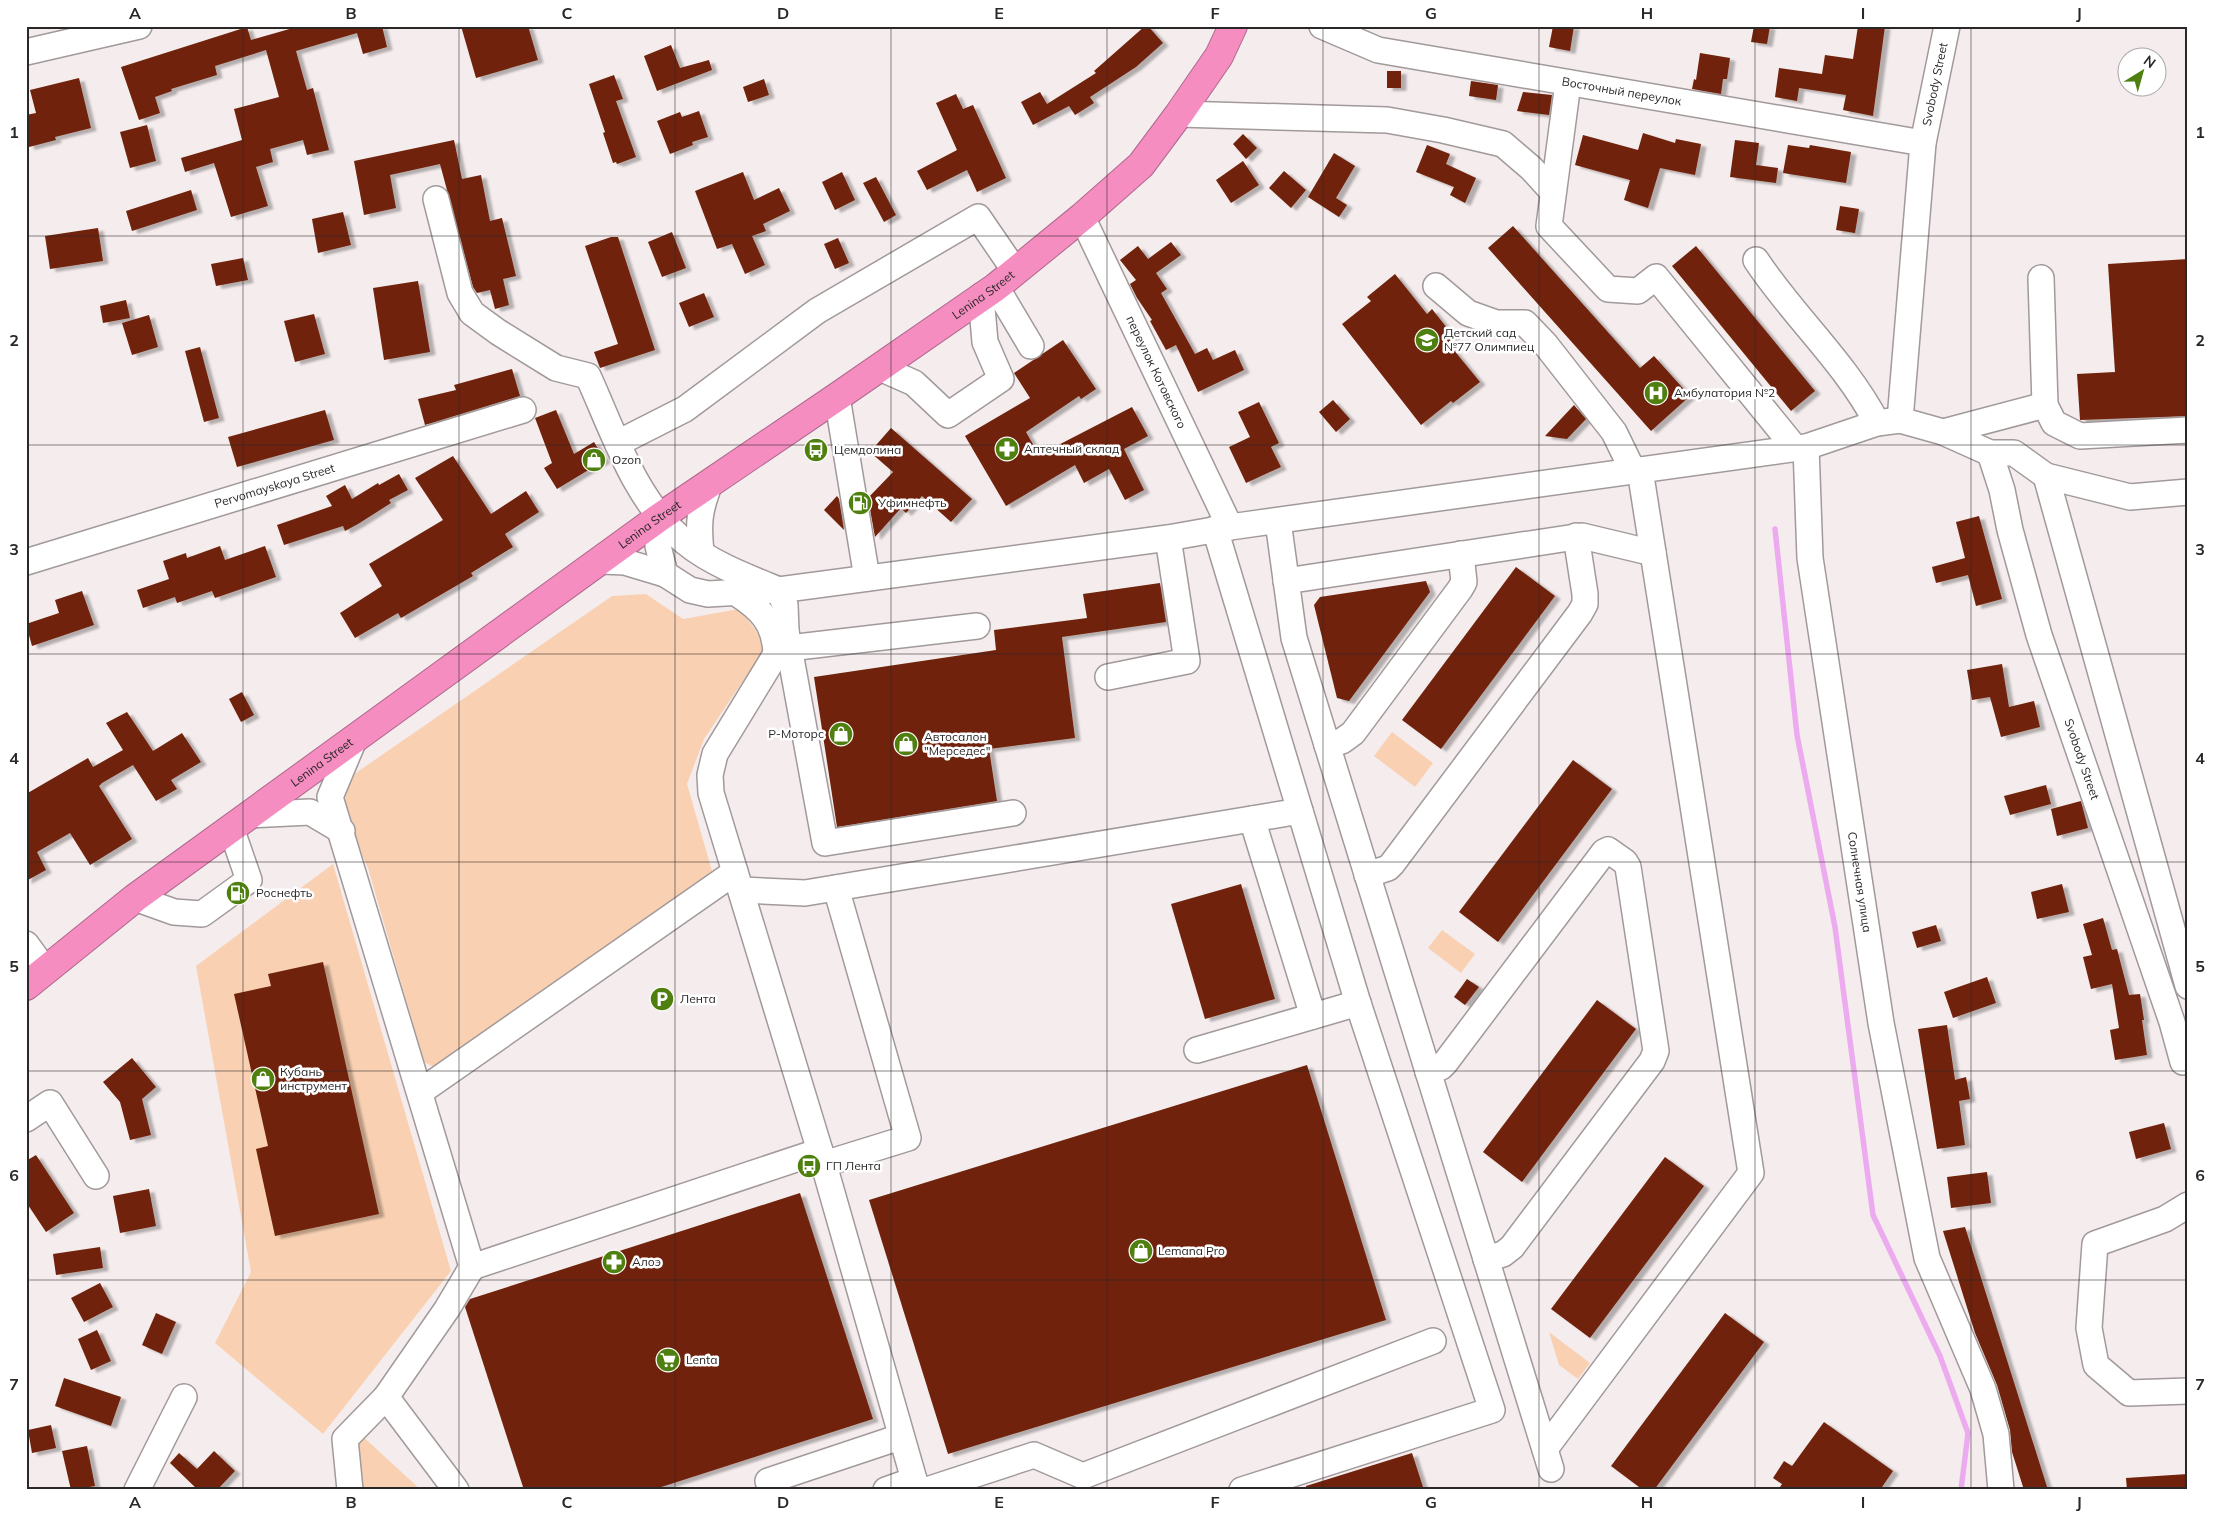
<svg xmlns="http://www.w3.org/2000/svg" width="2214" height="1516" font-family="Mulish,sans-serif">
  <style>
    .green { fill: #f9d1b2 }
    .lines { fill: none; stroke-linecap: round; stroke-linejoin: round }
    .stream { stroke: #ecabee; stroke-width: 5.5 }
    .building { fill: #6f2209; filter: url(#shadow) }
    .minor-casing { stroke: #a1999a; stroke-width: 28 }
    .highway-casing { stroke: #ae698b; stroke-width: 30 }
    .minor { stroke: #fff; stroke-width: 25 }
    .highway { stroke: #f58dc1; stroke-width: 28 }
    .grid { fill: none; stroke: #2a2727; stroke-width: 1; stroke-opacity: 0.55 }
    .labels { text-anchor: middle; stroke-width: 5; stroke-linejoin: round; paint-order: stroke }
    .street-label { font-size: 12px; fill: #2a2727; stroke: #fff }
    .poi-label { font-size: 12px; fill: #2a2727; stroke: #fff; text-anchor: start }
    .neatline { fill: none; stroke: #2a2727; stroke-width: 2 }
    .grid-label { font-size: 16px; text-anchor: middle; font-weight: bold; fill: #2a2727 }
  </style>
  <defs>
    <filter id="shadow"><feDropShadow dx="5.5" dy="3" stdDeviation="1" flood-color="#0004"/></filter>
  </defs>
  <rect width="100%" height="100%" fill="#f5eced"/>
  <g class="green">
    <path d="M646 594 683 619 739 609 755 629 765 648 704 739 687 784 712 871 436 1068 424 1062 368 868 340 806 350 777 612 596Z"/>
    <path d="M1392 732 1433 763 1415 787 1374 756Z"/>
    <path d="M333 864 451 1271 323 1434 215 1343 251 1272 196 966Z"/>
    <path d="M1442 930 1475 954 1461 973 1428 948Z"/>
    <path d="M1549 1332 1590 1363 1578 1379 1559 1365Z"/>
    <path d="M359 1433 421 1490H359L350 1467Z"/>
  </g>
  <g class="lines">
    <path class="stream" d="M1775 529 1797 735 1835 927 1873 1215 1940 1356 1968 1433 1961 1490"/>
  </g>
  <g class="building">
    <path d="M300 26H382L387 47 363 54 357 33 296 51 307 90 313 88 329 150 307 155 303 140 270 149 273 162 256 167 268 206 231 217 214 163 185 172 181 158 242 140 234 109 279 97 266 50 215 66 217 75 171 89 172 91 155 97 160 113 139 120 121 67 247 27 251 40Z"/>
    <path d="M461 26H528L538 60 476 78Z"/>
    <path d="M1145 26H1148L1163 43 1136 67 1090 97 1094 103 1075 115 1069 106 1033 125 1021 102 1040 92 1047 104 1096 73 1094 71Z"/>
    <path d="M1553 26H1574L1570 51 1549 47Z"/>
    <path d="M1754 26H1770L1767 44 1751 42Z"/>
    <path d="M1858 26H1885L1873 116 1843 110 1846 95 1799 88 1797 101 1775 97 1779 68 1822 74 1825 55 1853 59Z"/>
    <path d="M671 45 680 68 709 60 712 70 657 91 644 56Z"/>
    <path d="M1700 53 1730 58 1727 79H1723L1721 94 1692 89 1694 79 1696 80Z"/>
    <rect x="1387" y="71" width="14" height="17"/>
    <path d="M614 75 623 99 616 101 636 157 617 164 616 162 613 163 603 133 605 132 589 84Z"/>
    <path d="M79 78 91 128 55 137 56 140 29 147 26 137V115L36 113 30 90Z"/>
    <path d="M764 79 769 95 748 102 743 87Z"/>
    <path d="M1471 81 1498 85 1496 100 1469 96Z"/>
    <path d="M1523 92 1552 95 1549 115 1517 111Z"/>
    <path d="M956 94 963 109 973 105 1006 178 977 192 967 170 927 190 917 171 957 150 936 103Z"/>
    <path d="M699 111 708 137 692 142 693 145 670 154 657 121 680 112 682 117Z"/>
    <path d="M147 125 156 161 130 168 120 132Z"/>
    <path d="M1643 133 1675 143 1676 139 1701 144 1695 175 1660 168 1648 208 1624 200 1630 180 1575 165 1583 135 1638 150Z"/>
    <path d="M1243 134 1257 148 1246 159 1233 144Z"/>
    <path d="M454 140 462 179 481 175 490 221 502 218 516 276 503 279 509 305 495 309 490 290 477 293 473 287 440 164 390 175 396 208 364 215 354 161Z"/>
    <path d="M1735 140 1759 143 1756 165 1778 168 1776 183 1730 177Z"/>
    <path d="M1427 145 1450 154 1446 164 1476 178 1465 203 1450 195 1454 187 1416 172Z"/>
    <path d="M1788 145 1809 148 1810 145 1851 152 1846 183 1783 173Z"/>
    <path d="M1334 153 1355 166 1336 198 1347 205 1339 217 1308 197Z"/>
    <path d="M1243 161 1259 185 1231 203 1216 180Z"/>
    <path d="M1284 171 1306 190 1291 208 1269 188Z"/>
    <path d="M743 172 754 200 779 188 790 211 763 224 766 231 752 236 765 265 745 274 732 244 717 249 695 191Z"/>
    <path d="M842 172 855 200 835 210 822 182Z"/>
    <path d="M876 177 896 215 884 222 863 183Z"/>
    <path d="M191 190 197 210 132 231 126 211Z"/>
    <path d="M1840 206 1859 209 1855 233 1836 230Z"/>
    <path d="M343 212 351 245 318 253 312 219Z"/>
    <path d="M1513 226 1640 368 1654 356 1690 396 1651 431 1488 248Z"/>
    <path d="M98 228 103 261 50 269 45 236Z"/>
    <path d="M672 232 686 268 662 277 648 242Z"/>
    <path d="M611 237H618L655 350 600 368 594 352 618 344 585 246Z"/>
    <path d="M838 238 849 263 835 269 824 244Z"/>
    <path d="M1171 242 1181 255 1156 273 1167 289 1161 293 1195 354 1207 348 1213 360 1235 350 1244 370 1198 392 1176 345 1166 350 1150 321 1152 320 1137 298 1130 284 1136 280 1120 260 1138 246 1148 259Z"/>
    <path d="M1696 246 1815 391 1791 411 1672 266Z"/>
    <path d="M243 258 248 280 216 286 211 264Z"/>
    <path d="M2188 259V416L2080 420 2077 374 2115 372 2108 264Z"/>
    <path d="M1395 274 1427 314 1432 309 1455 338 1448 343 1480 382 1453 403 1451 401 1421 425 1342 324 1371 301 1367 297Z"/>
    <path d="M418 281 430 352 384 360 373 288Z"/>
    <path d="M704 293 714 317 689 327 679 303Z"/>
    <path d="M126 300 130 318 103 323 100 306Z"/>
    <path d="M314 314 325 354 295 362 284 321Z"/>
    <path d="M149 315 158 347 132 355 122 323Z"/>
    <path d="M1063 340 1096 389 1081 399 1079 396 1026 432 1039 455 1132 407 1148 436 1124 449 1144 490 1125 500 1109 469 1084 483 1075 465 1006 506 965 436 1030 398 1014 373Z"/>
    <path d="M200 347 219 418 204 422 185 351Z"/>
    <path d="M512 369 520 396 425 425 418 399 456 390 454 385Z"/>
    <path d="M1333 400 1350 419 1336 432 1319 412Z"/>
    <path d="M1259 402 1279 443 1271 447 1281 467 1246 483 1229 447 1250 437 1238 412Z"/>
    <path d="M1574 405 1586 419 1567 439 1545 436Z"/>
    <path d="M325 410 334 440 237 467 228 437Z"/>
    <path d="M556 410 574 454 594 442 605 460 557 489 544 468 552 463 535 418Z"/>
    <path d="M891 428 972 499 951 522 922 496 906 513 901 508 875 537 868 498 893 472 870 452Z"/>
    <path d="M453 456 491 514 526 491 539 512 505 534 513 547 471 573 473 576 401 618 398 613 355 638 340 613 382 586 369 564 443 520 415 478Z"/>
    <path d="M399 474 408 490 389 500 391 503 358 524 345 531 343 526 284 545 277 525 332 506 326 496 345 485 352 499 378 483 379 485Z"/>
    <path d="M837 496 839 499 844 530 824 510Z"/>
    <path d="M1979 516 2002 599 1976 606 1968 575 1936 583 1932 567 1965 558 1956 522Z"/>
    <path d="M220 546 225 560 265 546 276 577 215 598 212 591 177 603 175 597 143 608 137 590 169 579 163 561 186 553 187 558Z"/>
    <path d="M1516 567 1555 596 1441 749 1402 720Z"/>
    <path d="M1426 581 1430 592 1349 701 1337 698 1314 605 1320 597Z"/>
    <path d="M1160 583 1166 622 1062 637 1075 738 989 749 997 801 837 827 814 677 996 650 994 630 1087 618 1083 594Z"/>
    <path d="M82 591 94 625 32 646 26 624 59 613 55 600Z"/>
    <path d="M2002 664 2009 707 2034 701 2040 727 2001 737 1990 697 1972 700 1967 670Z"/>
    <path d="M242 692 254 715 241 722 229 699Z"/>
    <path d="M127 712 153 751 182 733 201 762 171 780 177 789 156 801 133 765 102 783 99 786 132 839 90 865 70 833 37 852 46 870 26 881V794L88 758 93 767 123 750 106 723Z"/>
    <path d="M1573 760 1612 789 1498 942 1459 912Z"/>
    <path d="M2046 785 2051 804 2010 815 2004 796Z"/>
    <path d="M2081 801 2088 828 2057 836 2051 809Z"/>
    <path d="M1241 884 1275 999 1205 1019 1171 904Z"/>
    <path d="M2062 884 2069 912 2037 919 2031 892Z"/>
    <path d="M2103 918 2112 950 2117 949 2129 995 2140 994 2144 1020H2142L2147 1055 2115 1060 2110 1030 2119 1028 2112 984 2091 989 2083 957 2092 955 2083 924Z"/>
    <path d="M1936 925 1941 941 1917 948 1912 932Z"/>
    <path d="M323 962 379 1214 275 1236 256 1149 268 1146 234 994 271 986 268 974Z"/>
    <path d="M1987 977 1996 1003 1953 1018 1944 992Z"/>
    <path d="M1467 979 1479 987 1465 1005 1454 997Z"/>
    <path d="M1597 1000 1636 1029 1522 1182 1483 1152Z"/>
    <path d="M1947 1025 1955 1080 1966 1077 1970 1099 1959 1101 1965 1145 1937 1149 1918 1029Z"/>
    <path d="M132 1058 156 1087 142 1099 151 1135 130 1140 120 1102 103 1082Z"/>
    <path d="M1307 1065 1386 1320 948 1454 869 1200Z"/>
    <path d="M2164 1123 2171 1149 2136 1159 2129 1132Z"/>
    <path d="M36 1155 74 1213 46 1232 26 1202V1161Z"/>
    <path d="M1665 1157 1704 1186 1590 1338 1551 1309Z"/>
    <path d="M1987 1172 1991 1203 1951 1208 1947 1177Z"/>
    <path d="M149 1189 156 1226 120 1233 113 1196Z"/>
    <path d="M800 1193 873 1419 652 1490H524L465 1307 470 1299Z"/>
    <path d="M1965 1227 2048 1490H2024L2012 1452 2010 1430 1997 1385 1975 1333 1943 1231Z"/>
    <path d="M100 1247 103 1268 56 1275 53 1254Z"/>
    <path d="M100 1283 113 1307 84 1322 71 1298Z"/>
    <path d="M156 1313 176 1322 162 1354 142 1345Z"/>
    <path d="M1725 1313 1764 1342 1654 1490H1643L1611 1466Z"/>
    <path d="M97 1330 111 1361 91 1370 78 1339Z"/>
    <path d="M64 1378 121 1397 111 1426 55 1406Z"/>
    <path d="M1824 1422 1893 1471 1880 1490H1778L1782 1484 1773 1478 1784 1461 1792 1466Z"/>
    <path d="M51 1425 56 1448 32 1453 28 1430Z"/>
    <path d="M87 1446 95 1486 71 1490 62 1451Z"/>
    <path d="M214 1451 235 1471 217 1490H198L170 1463 179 1453 197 1469Z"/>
    <path d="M1412 1453 1424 1490H1306V1486Z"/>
    <path d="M2188 1474V1490H2127L2126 1478Z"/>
  </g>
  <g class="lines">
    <g class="minor-casing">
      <g id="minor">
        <path id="s1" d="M1322 26 1378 50 1923 143"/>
        <path d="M26 52 139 26"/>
        <path d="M1568 83 1549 226 1608 289 1638 291 1656 277 1795 448"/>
        <path d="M1179 114 1387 120 1443 130 1503 144 1531 168 1553 192"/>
        <path id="s2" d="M1082 217 1230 527"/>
        <path d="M1756 260C1793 316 1846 363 1877 423"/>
        <path d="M2041 278 2045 405 2054 423 2080 436 2188 430"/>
        <path d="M1436 286 1468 313 1496 323H1525L1546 345 1614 432 1633 471"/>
        <path d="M996 287 1031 346"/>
        <path d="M880 368 914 383 948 415 1001 379 985 342 981 296"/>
        <path d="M837 397 867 578"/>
        <path id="s3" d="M1900 420 1923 143 1947 26"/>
        <path d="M1943 432 2045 405"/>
        <path d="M618 443 685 409 817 311 978 217 1015 271"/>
        <path id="s4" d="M1806 447 1810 558 1881 1023 1927 1258 1983 1389 1996 1434 2001 1490"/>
        <path id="s5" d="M1990 453 2002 490 2010 530 2039 635 2172 1022 2183 1062"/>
        <path d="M2046 476 2188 986"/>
        <path d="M660 517 658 546 665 574 690 590 708 594 779 590 1168 538 1230 527 1806 447 1877 423 1900 420 1943 432 1990 453H2014L2046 476 2130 497 2188 492"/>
        <path d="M1278 521 1294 638 1551 1469"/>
        <path d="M1215 529 1358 1003 1492 1410 1242 1490"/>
        <path d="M701 552C698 523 699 511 710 483"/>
        <path d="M602 561 625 562 665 574"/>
        <path id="s6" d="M26 562 523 410"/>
        <path d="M1286 581 1582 536 1653 553"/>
        <path d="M736 593C761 609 775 623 776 654"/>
        <path d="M786 631 825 843 1013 813"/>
        <path d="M789 648 977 626"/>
        <path d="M1108 677 1187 661 1168 538"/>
        <path d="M353 742 330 797 472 1267 820 1151 711 793 710 775 715 754 776 654 786 631 785 605 779 590C747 577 712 564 685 542 635 501 614 433 588 376L556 368 498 332 472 313 460 293 436 199"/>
        <path d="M1327 745 1342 741 1353 733 1460 589 1464 582 1461 554"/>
        <path d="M249 815 310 812 342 831"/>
        <path d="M1252 819 1313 1016"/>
        <path d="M1367 875 1388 868 1392 864 1580 613 1585 604V594L1576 536"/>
        <path d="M741 890 805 893 1300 811"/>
        <path d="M135 898 174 912 202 914 249 880 231 828"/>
        <path d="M26 944 45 970"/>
        <path d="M1197 1050 1358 1003"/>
        <path d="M1428 1072 1441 1067 1445 1063 1604 852 1608 850 1625 862 1628 867 1656 1051 1652 1061 1512 1247 1503 1254 1486 1259"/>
        <path d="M420 1092 735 872"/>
        <path d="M26 1119 50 1103 96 1176"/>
        <path d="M820 1151 917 1490"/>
        <path d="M824 1164 908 1138 836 888"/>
        <path d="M2188 1205 2165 1219 2095 1244 2089 1328 2096 1365 2129 1393 2188 1391"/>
        <path d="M1545 1449 1751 1173 1640 470"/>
        <path d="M768 1481 900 1437"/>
        <path d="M137 1490 184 1397"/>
        <path d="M350 1490 345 1439 386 1397"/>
        <path d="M456 1490 386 1397 447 1309 472 1267"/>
        <path d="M886 1490 914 1480"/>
        <path d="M927 1490 1034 1455 1083 1476 1433 1341"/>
      </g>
    </g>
    <g class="highway-casing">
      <g id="highway">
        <path id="s7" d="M26 986 135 898 660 517 837 397 996 287 1082 217 1141 165 1179 114 1219 56 1233 26"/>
      </g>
    </g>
    <use href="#minor" class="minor"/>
    <use href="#highway" class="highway"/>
  </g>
  <path class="grid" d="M243 26V1490M459 26V1490M675 26V1490M891 26V1490M1107 26V1490M1323 26V1490M1539 26V1490M1755 26V1490M1971 26V1490M26 236H2188M26 445H2188M26 654H2188M26 862H2188M26 1071H2188M26 1280H2188"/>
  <defs>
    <g id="school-disc" transform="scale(1.25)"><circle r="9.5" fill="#4f800f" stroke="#fff"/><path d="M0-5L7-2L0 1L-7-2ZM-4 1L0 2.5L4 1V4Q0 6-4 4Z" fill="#fff"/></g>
    <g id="hospital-disc" transform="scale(1.25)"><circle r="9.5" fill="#4f800f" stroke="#fff"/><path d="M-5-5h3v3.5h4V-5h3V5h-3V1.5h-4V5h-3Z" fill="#fff"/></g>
    <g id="pharmacy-disc" transform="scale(1.25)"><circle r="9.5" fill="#4f800f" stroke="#fff"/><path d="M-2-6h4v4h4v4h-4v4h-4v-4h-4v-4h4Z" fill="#fff"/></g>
    <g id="bus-disc" transform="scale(1.25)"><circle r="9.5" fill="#4f800f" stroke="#fff"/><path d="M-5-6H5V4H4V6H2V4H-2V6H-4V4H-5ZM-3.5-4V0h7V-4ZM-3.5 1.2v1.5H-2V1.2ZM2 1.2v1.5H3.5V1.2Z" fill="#fff"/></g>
    <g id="shop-disc" transform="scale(1.25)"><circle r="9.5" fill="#4f800f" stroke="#fff"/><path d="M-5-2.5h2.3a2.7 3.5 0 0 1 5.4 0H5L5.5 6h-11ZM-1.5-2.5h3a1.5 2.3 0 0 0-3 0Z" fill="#fff"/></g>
    <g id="fuel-disc" transform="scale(1.25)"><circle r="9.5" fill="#4f800f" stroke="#fff"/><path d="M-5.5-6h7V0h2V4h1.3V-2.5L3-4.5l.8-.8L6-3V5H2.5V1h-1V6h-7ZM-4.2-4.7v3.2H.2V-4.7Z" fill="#fff"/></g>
    <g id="parking-disc" transform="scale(1.25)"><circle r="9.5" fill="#4f800f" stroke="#fff"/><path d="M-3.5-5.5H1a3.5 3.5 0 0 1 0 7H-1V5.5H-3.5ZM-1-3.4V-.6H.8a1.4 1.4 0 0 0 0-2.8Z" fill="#fff"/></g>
    <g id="supermarket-disc" transform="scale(1.25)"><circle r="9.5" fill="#4f800f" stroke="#fff"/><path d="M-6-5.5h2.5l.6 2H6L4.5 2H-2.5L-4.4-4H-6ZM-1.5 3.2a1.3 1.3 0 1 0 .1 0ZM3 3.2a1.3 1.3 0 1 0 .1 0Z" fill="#fff"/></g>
  </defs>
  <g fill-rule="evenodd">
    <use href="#school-disc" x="1427" y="340"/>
    <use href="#hospital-disc" x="1656" y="393"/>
    <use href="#pharmacy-disc" x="1007" y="449"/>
    <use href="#bus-disc" x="816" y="450"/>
    <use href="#shop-disc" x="594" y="460"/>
    <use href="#fuel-disc" x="860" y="503"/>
    <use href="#shop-disc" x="841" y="734"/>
    <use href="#shop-disc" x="906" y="744"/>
    <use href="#fuel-disc" x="238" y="893"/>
    <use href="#parking-disc" x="662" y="999"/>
    <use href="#shop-disc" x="263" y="1079"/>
    <use href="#bus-disc" x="809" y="1166"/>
    <use href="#shop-disc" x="1141" y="1251"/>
    <use href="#pharmacy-disc" x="614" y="1262"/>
    <use href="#supermarket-disc" x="668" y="1360"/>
  </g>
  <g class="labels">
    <g class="street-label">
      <text dy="4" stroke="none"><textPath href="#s3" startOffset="338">Svobody Street</textPath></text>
      <text dy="4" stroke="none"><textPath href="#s1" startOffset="308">Восточный переулок</textPath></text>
      <text dy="4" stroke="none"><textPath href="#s7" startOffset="1181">Lenina Street</textPath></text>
      <text dy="4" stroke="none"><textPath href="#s2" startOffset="172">переулок Котовского</textPath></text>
      <text dy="4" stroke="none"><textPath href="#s6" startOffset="260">Pervomayskaya Street</textPath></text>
      <text dy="4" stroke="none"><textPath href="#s7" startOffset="776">Lenina Street</textPath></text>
      <text dy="4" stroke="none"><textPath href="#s5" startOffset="320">Svobody Street</textPath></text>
      <text dy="4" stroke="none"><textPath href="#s7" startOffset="371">Lenina Street</textPath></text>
      <text dy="4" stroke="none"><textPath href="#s4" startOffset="439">Солнечная улица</textPath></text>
    </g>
    <g class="poi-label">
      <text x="1444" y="337">Детский сад<tspan x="1444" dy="14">№77 Олимпиец</tspan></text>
      <text x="1674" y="397">Амбулатория №2</text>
      <text x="1024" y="453">Аптечный склад</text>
      <text x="834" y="454">Цемдолина</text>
      <text x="612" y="464">Ozon</text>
      <text x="878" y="507">Уфимнефть</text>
      <text x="824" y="738" text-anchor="end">Р-Моторс</text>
      <text x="924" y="741">Автосалон<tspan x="924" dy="14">"Мерседес"</tspan></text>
      <text x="256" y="897">Роснефть</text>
      <text x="680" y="1003">Лента</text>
      <text x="280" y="1076">Кубань<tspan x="280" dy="14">инструмент</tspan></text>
      <text x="826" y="1170">ГП Лента</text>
      <text x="1158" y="1255">Lemana Pro</text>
      <text x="632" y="1266">Алоэ</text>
      <text x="686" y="1364">Lenta</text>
    </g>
  </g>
  <rect width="2214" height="1516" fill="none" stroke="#ffffff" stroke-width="55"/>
  <g transform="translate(2142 72) rotate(37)"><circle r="24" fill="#ffffff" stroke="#aaa9a9"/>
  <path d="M0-4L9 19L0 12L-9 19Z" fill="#4f800f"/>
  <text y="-8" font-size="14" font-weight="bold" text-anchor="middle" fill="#2a2727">N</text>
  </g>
  <rect x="28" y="28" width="2158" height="1460" class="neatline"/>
  <g class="grid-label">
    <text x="135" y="19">A</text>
    <text x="351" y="19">B</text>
    <text x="567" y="19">C</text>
    <text x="783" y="19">D</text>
    <text x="999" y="19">E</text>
    <text x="1215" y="19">F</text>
    <text x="1431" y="19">G</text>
    <text x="1647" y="19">H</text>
    <text x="1863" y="19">I</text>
    <text x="2079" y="19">J</text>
    <text x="14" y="138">1</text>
    <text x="2200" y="138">1</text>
    <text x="14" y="346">2</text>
    <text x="2200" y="346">2</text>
    <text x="14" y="555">3</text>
    <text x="2200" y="555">3</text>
    <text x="14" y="764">4</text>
    <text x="2200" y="764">4</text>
    <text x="14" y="972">5</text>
    <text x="2200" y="972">5</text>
    <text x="14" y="1181">6</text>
    <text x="2200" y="1181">6</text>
    <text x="14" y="1390">7</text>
    <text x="2200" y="1390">7</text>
    <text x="135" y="1508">A</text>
    <text x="351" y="1508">B</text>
    <text x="567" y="1508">C</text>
    <text x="783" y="1508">D</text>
    <text x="999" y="1508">E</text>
    <text x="1215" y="1508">F</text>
    <text x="1431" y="1508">G</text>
    <text x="1647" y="1508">H</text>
    <text x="1863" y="1508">I</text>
    <text x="2079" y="1508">J</text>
  </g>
</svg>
